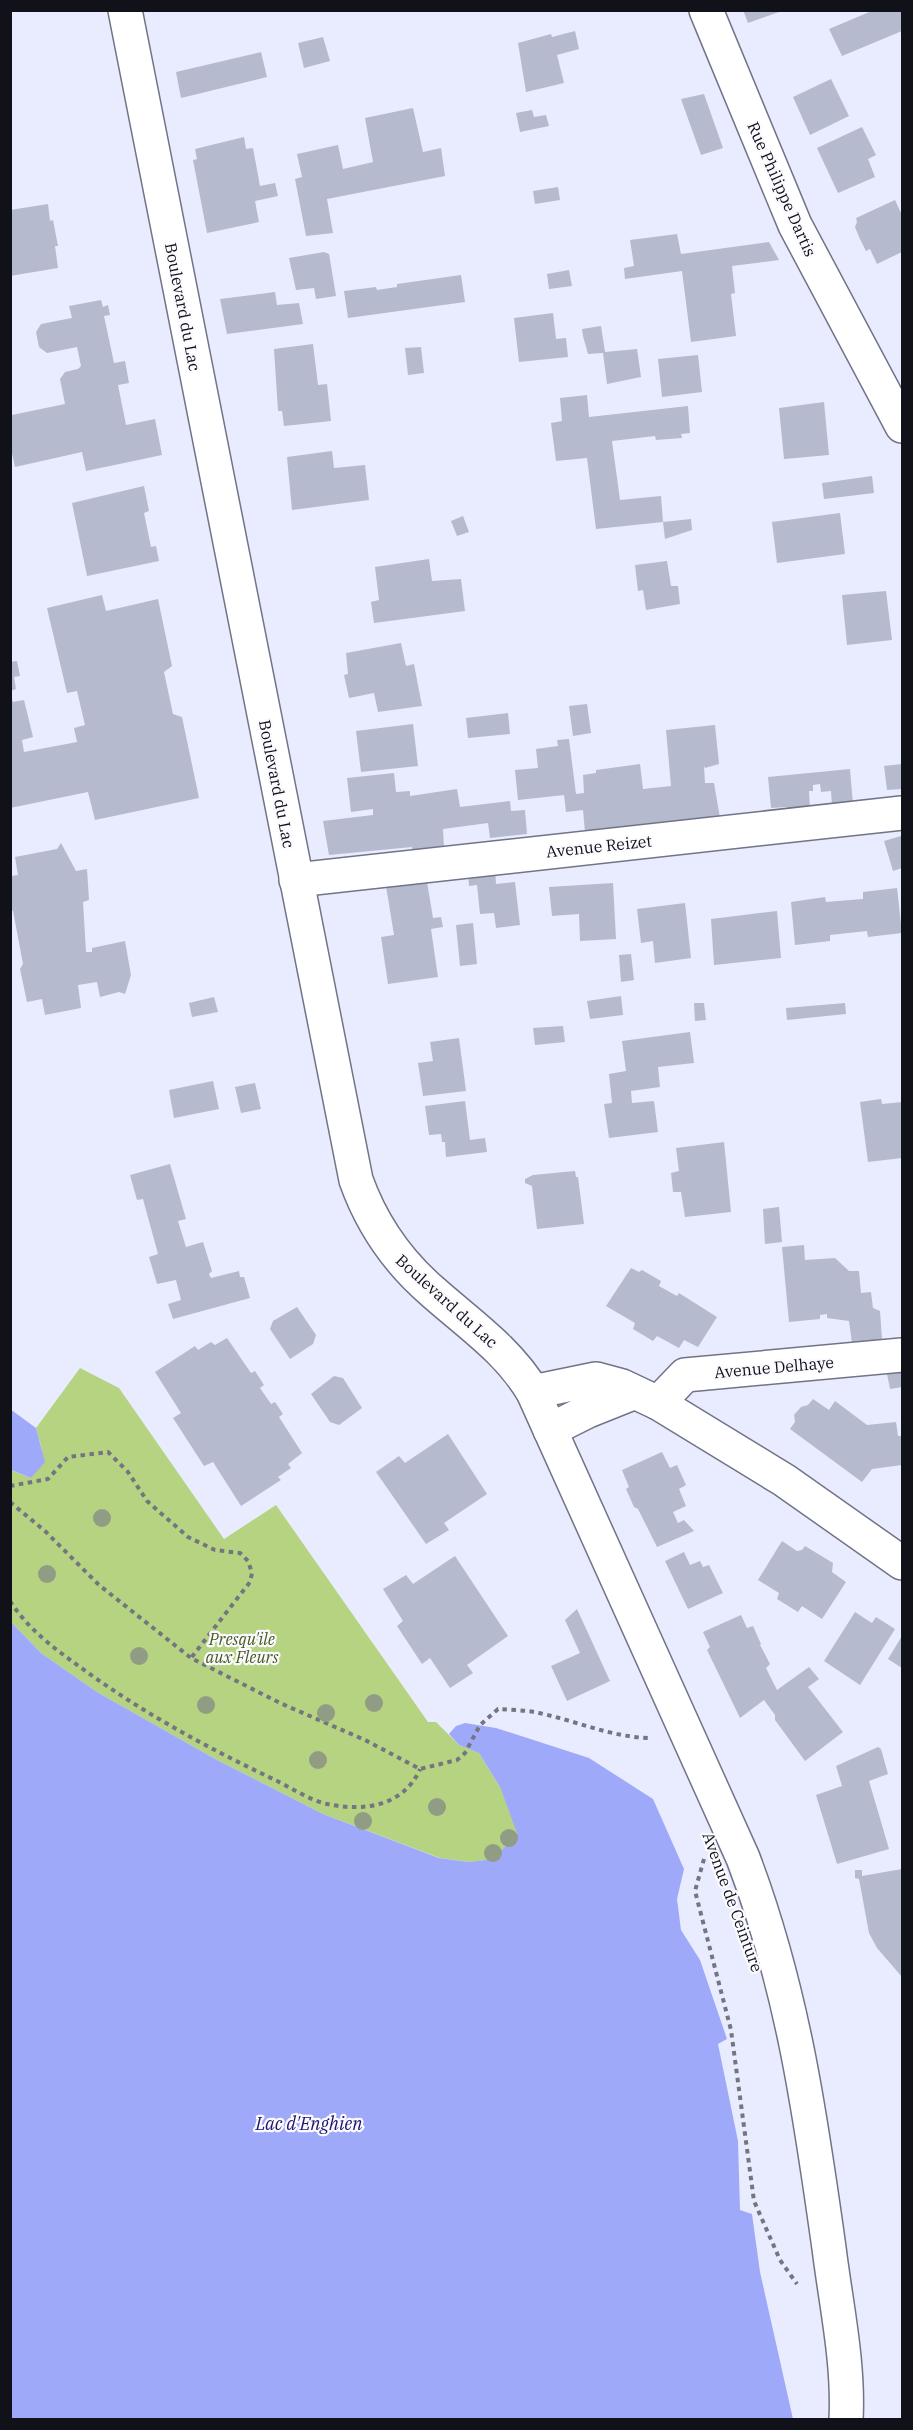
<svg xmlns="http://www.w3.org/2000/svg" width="913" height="2430" font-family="'IBM Plex Serif',serif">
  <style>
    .green { fill: #b6d381 }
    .water { fill: #9ea9f9 }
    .building { fill: #b6bacf }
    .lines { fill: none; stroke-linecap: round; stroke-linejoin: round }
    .street-casing { stroke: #707487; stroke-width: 36 }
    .secondary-casing { stroke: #707487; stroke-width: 36 }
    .path { stroke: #737581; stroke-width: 4; stroke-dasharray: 4.5 4.5; stroke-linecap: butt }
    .street { stroke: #fff; stroke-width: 33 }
    .secondary { stroke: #fff; stroke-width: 33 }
    .tree { fill: #909c83 }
    .labels { text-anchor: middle; stroke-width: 4.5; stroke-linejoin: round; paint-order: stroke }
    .street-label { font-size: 16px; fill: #111219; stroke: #fafaff }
    .park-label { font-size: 16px; font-style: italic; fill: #485a1e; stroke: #fafaff }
    .water-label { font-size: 18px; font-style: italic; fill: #1f136e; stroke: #fafaff }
  </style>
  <rect width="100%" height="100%" fill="#e9ecfe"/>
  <path class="green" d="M80 1368 119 1388 224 1539 276 1505 428 1722H436L459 1745 479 1753 500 1787 518 1833 494 1859 470 1862 440 1858 323 1814 217 1760 97 1692 41 1653 11 1622 10 1470 31 1478 42 1450 36 1428Z"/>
  <g class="water">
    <path d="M10 1409 36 1428 45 1462 31 1478 11 1470Z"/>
    <path d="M11 1622 41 1653 97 1692 217 1760 323 1814 439 1858 469 1862 494 1859 517 1833 500 1787 479 1753 459 1745 449 1734 456 1726 465 1723 496 1728 589 1758 653 1799 684 1869 677 1899 681 1930 700 1960 727 2039 718 2044 738 2141 740 2210 752 2214 760 2272 793 2419H11Z"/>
  </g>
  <g class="building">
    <path d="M743 10H782V11L748 23Z"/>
    <path d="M874 10H902V31L842 56 829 29Z"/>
    <path d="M575 31 579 49 557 55 564 83 526 92 518 43 551 34 552 37Z"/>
    <path d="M323 37 330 61 304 68 298 43Z"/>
    <path d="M261 52 267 77 181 98 176 72Z"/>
    <path d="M831 79 849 116 810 135 793 97Z"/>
    <path d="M704 94 723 148 701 155 681 99Z"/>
    <path d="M413 108 423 152 441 148 445 176 327 199 333 233 306 236 295 179 302 177 297 154 338 145 343 169 373 162 365 118Z"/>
    <path d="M532 110 534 117 546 115 549 126 520 132 516 113Z"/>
    <path d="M862 127 876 155 868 159 875 177 838 193 817 148Z"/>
    <path d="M244 137 246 149 253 148 260 186 275 183 278 196 255 201 259 222 207 233 193 160 197 159 195 149Z"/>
    <path d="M558 187 560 200 535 204 533 191Z"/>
    <path d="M895 200 902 215V252L877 264 870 249 866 251 860 239 855 227 857 222 856 218Z"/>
    <path d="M48 204 50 221 53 220 58 246H55L58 268 10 276V210Z"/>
    <path d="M677 234 681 254 769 242 779 260 732 266 735 293 731 294 736 336 691 342 682 271 625 279 624 268 634 266 630 240Z"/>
    <path d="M324 252 329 254 336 296 316 299 314 288 296 290 289 258Z"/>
    <path d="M569 270 572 286 549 289 547 274Z"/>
    <path d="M461 275 465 302 348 318 344 291 376 287 377 290 397 287V284Z"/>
    <path d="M275 292 277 305 299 303 303 324 227 334 220 299Z"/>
    <path d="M101 300 103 307 108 305 110 315 104 316 114 363 125 361 129 383 118 385 126 425 155 419 162 455 86 471 82 452 15 467 10 444V417L12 415 65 404 60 379 65 372 78 369 81 366 77 347 47 353 39 347 36 332 41 324 72 318 69 306Z"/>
    <path d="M553 313 556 339 566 338 568 357 519 362 514 318Z"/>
    <path d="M601 326 605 352 637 349 641 377 607 384 603 353 588 354 583 336 582 329Z"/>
    <path d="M313 344 318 385 327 384 331 421 284 426 282 411H278L274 349Z"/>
    <path d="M421 347 424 373 408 375 405 348Z"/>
    <path d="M698 355 702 392 662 397 658 359Z"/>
    <path d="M587 395 589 417 688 406 690 433 681 434 682 438 656 440 655 436 612 441 620 500 661 496 663 522 691 519 692 530 665 539 663 522 596 529 587 458 556 461 551 423 562 421 560 398Z"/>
    <path d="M824 402 829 455 784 459 779 408Z"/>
    <path d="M332 451 334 468 365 465 369 500 292 510 287 457Z"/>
    <path d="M872 476 874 493 824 499 822 483Z"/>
    <path d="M144 486 149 511 144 513 151 547 156 546 159 561 87 576 72 503Z"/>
    <path d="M840 513 845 554 777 563 772 522Z"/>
    <path d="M463 516 469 532 457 536 451 521Z"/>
    <path d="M429 559 432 581 461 579 465 611 374 623 371 602 379 600 375 567Z"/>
    <path d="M667 561 671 586H678L680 604 646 610 643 590 638 591 635 565Z"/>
    <path d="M886 591 892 640 847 645 842 595Z"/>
    <path d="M102 595 106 611 158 599 172 666 164 672 173 714 182 717 199 798 95 820 88 792 10 808V695L13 702 24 700 33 737 22 740 24 752 77 742 74 728 85 725 77 691 67 693 47 608Z"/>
    <path d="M401 643 406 666 414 664 422 706 378 712 374 693 349 698 344 675 348 674 346 653Z"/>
    <path d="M17 661 20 676 14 677 16 689 10 691V662Z"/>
    <path d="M587 704 591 733 573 736 569 706Z"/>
    <path d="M508 713 510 734 468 738 466 718Z"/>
    <path d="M413 724 418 766 361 772 356 731Z"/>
    <path d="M715 725 719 764 705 768 704 766 705 783H714L720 818 585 832 583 810 566 812 564 795 518 800 515 770 538 768 536 749 558 746 557 740 569 739 576 794 584 793 583 775 596 773V770L640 764 643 789 671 786 666 730Z"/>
    <path d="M902 764V789L887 790 884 766Z"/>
    <path d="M850 769 853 804 832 806 831 791 821 792 820 784 813 785V791H809L810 808 788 811 787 807 771 808 768 777Z"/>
    <path d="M394 773 396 792 410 791V796L457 789 460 807 510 801 511 811 525 810 527 834 490 838 488 823 443 829 444 847 412 850V847L329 855 323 821 373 815V809L351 812 347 778Z"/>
    <path d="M901 836 902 868 893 871 884 841Z"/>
    <path d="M61 843 76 871 87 869 89 900 83 902 86 952H92V948L125 941 131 975 125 994 119 992 100 997 97 982 78 985 81 1008 45 1015 42 999 27 1002 20 969 23 964 13 911 10 909V876L18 875 15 857 57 849Z"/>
    <path d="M495 868 496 884 515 882 520 925 496 928 494 913 480 914 477 885 469 886 468 871Z"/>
    <path d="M426 876 433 918 441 917 443 927 431 929 438 977 388 984 381 937 394 935 385 880Z"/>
    <path d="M613 883 616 939 580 941 579 914 552 916 549 887Z"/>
    <path d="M897 888 902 933 868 937 867 931 830 935V941L795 945 791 902 825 897 826 902 863 899V892Z"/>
    <path d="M685 903 691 958 655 963 653 941 641 943 637 909Z"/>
    <path d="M777 911 781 958 714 965 711 919Z"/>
    <path d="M473 923 477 964 460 966 456 925Z"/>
    <path d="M631 954 634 980 621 982 619 955Z"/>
    <path d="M621 996 623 1015 590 1019 587 1001Z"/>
    <path d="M214 997 218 1012 192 1017 189 1003Z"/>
    <path d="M694 1003H704L706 1020 695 1021Z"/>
    <path d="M845 1003 846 1014 787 1020 786 1008Z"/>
    <path d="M563 1026 565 1042 535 1045 533 1028Z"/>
    <path d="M690 1032 694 1063 658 1067 660 1087 631 1091 632 1103 654 1101 658 1132 609 1138 604 1104 612 1103 609 1074 626 1071 622 1041Z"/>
    <path d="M459 1038 466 1091 423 1096 418 1063 433 1061 430 1042Z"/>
    <path d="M213 1081 219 1109 174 1118 169 1090Z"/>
    <path d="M255 1083 261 1109 241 1113 235 1087Z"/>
    <path d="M881 1099 882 1104 902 1102V1158L868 1162 860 1102Z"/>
    <path d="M465 1101 470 1140 485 1138 487 1152 446 1157 445 1142H442L441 1134 429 1135 425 1106Z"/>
    <path d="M724 1142 731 1212 685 1217 681 1192H673L671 1173 679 1171 676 1148Z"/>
    <path d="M170 1164 186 1219 178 1221 186 1247 203 1242 212 1271 209 1274 211 1278 239 1271 240 1277H244L250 1298 173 1319 168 1304 181 1300 176 1280 157 1284 149 1257 158 1254 143 1199 137 1200 130 1175Z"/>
    <path d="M575 1171 576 1177H578L584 1224 537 1229 532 1186 525 1183V1179L533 1175Z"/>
    <path d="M779 1207 782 1242 765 1244 763 1209Z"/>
    <path d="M804 1245 805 1260 835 1258 849 1271H859L861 1293 871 1292 873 1308 880 1311 882 1339 852 1343 849 1321 827 1318V1314L820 1315V1319L789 1322 782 1247Z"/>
    <path d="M631 1268 639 1272 642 1270 661 1281 659 1286 677 1296 679 1293 717 1317 698 1347 684 1340 679 1348 657 1336 653 1341 633 1329 635 1323 606 1306Z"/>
    <path d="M297 1307 316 1335 313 1344 290 1359 270 1329 273 1321Z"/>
    <path d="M227 1338 251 1373 255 1371 264 1385 260 1388 271 1404 275 1402 283 1414 279 1417 302 1453 288 1464 291 1468 278 1477 281 1480 241 1506 213 1462 204 1466 173 1418 181 1413 155 1372 195 1346 198 1350 211 1342 215 1345Z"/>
    <path d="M902 1372V1387L890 1389 887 1374Z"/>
    <path d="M334 1376 343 1378 362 1408 339 1425 330 1422 311 1394Z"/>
    <path d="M813 1399 829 1410 835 1401 867 1425 896 1422 898 1436H902V1465L872 1469 862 1482 790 1429 795 1422 794 1415 801 1407 808 1405Z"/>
    <path d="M448 1434 487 1494 444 1523 449 1530 426 1544 376 1472 399 1456 405 1463Z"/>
    <path d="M662 1452 670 1468 677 1465 686 1485 679 1489 686 1506 673 1512 678 1523 684 1520 694 1531 657 1547 638 1509 634 1507 626 1489 629 1487 622 1470Z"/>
    <path d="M782 1541 797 1551 802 1550 805 1546 833 1563 832 1572 846 1582 822 1619 802 1606 798 1612 777 1599 779 1593 758 1580Z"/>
    <path d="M684 1552 690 1565 700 1561 703 1567 709 1565 723 1593 688 1609 665 1561Z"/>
    <path d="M455 1556 508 1636 467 1665 473 1673 450 1688 430 1658 422 1664 397 1626 403 1621 383 1589 406 1575 413 1584Z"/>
    <path d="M577 1609 610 1681 567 1701 551 1666 580 1653 565 1620Z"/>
    <path d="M855 1612 872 1623 876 1617 895 1629 860 1685 824 1661Z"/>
    <path d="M741 1615 747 1628 753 1626 761 1644 760 1645 770 1664 766 1668 777 1690 809 1667 819 1679 808 1687 843 1732 805 1761 775 1720V1715L764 1700 740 1718 707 1650 710 1647 703 1632Z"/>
    <path d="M902 1636V1668L888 1659Z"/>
    <path d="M878 1747 881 1749 888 1774 869 1781 889 1849 837 1864 816 1795 842 1786 836 1766Z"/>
    <path d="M902 1869V1977L877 1948 869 1933 859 1879 855 1878V1870H862V1876Z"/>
  </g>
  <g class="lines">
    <g class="street-casing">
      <g id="street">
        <path d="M706 10 795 225 902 426"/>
        <path d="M296 880 902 813"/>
        <path d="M533 1392 596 1379 622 1386 658 1403 784 1480 902 1563"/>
        <path d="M658 1403 685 1375 902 1355"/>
        <path d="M550 1430 588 1411 633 1393"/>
      </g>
    </g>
    <g class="secondary-casing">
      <path id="secondary" d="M125 10 356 1180C372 1225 397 1261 433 1292 469 1324 508 1350 533 1392L743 1858C792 1987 810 2112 829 2248 836 2305 849 2362 846 2420"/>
    </g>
    <g class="path">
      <path d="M10 1486 48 1479 68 1457 108 1452 128 1472 147 1501 188 1537 215 1550 240 1553 248 1561 252 1573 250 1582 191 1658"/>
      <path d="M10 1502 45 1531 99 1585 191 1658 280 1703 365 1740 420 1769 457 1760 465 1753 480 1725 498 1709C511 1710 526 1710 539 1713 577 1721 613 1738 652 1738"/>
      <path d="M10 1601C30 1632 58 1651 87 1672 145 1714 208 1748 273 1779 290 1787 309 1800 327 1804 364 1812 404 1806 420 1769"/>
      <path d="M704 1859 695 1891 731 2030 754 2201 780 2260 797 2284"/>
    </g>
    <use href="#street" class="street"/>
    <use href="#secondary" class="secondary"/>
  </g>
  <g class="tree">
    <circle cx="102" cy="1518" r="9"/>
    <circle cx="47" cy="1574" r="9"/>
    <circle cx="139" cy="1656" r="9"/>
    <circle cx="374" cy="1703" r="9"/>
    <circle cx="206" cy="1705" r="9"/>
    <circle cx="326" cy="1713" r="9"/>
    <circle cx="318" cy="1760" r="9"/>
    <circle cx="437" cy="1807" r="9"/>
    <circle cx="363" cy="1821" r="9"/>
    <circle cx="509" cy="1838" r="9"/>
    <circle cx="493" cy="1853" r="9"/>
  </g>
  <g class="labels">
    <g class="street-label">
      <text transform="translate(782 189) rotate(66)" y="6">Rue Philippe Dartis</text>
      <text transform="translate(183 307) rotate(79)" y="6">Boulevard du Lac</text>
      <text transform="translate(277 784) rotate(79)" y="6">Boulevard du Lac</text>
      <text transform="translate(599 846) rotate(-6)" y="6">Avenue Reizet</text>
      <text transform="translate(447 1301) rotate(42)" y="6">Boulevard du Lac</text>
      <text transform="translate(774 1367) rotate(-5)" y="6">Avenue Delhaye</text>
      <text transform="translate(733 1902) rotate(70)" y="6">Avenue de Ceinture</text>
    </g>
    <g class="park-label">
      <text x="242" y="1645">Presqu'ile<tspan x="242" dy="18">aux Fleurs</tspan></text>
    </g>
    <g class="water-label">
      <text x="309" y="2130">Lac d'Enghien</text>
    </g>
  </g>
  <rect width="913" height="2430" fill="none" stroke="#111219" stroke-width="24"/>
</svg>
